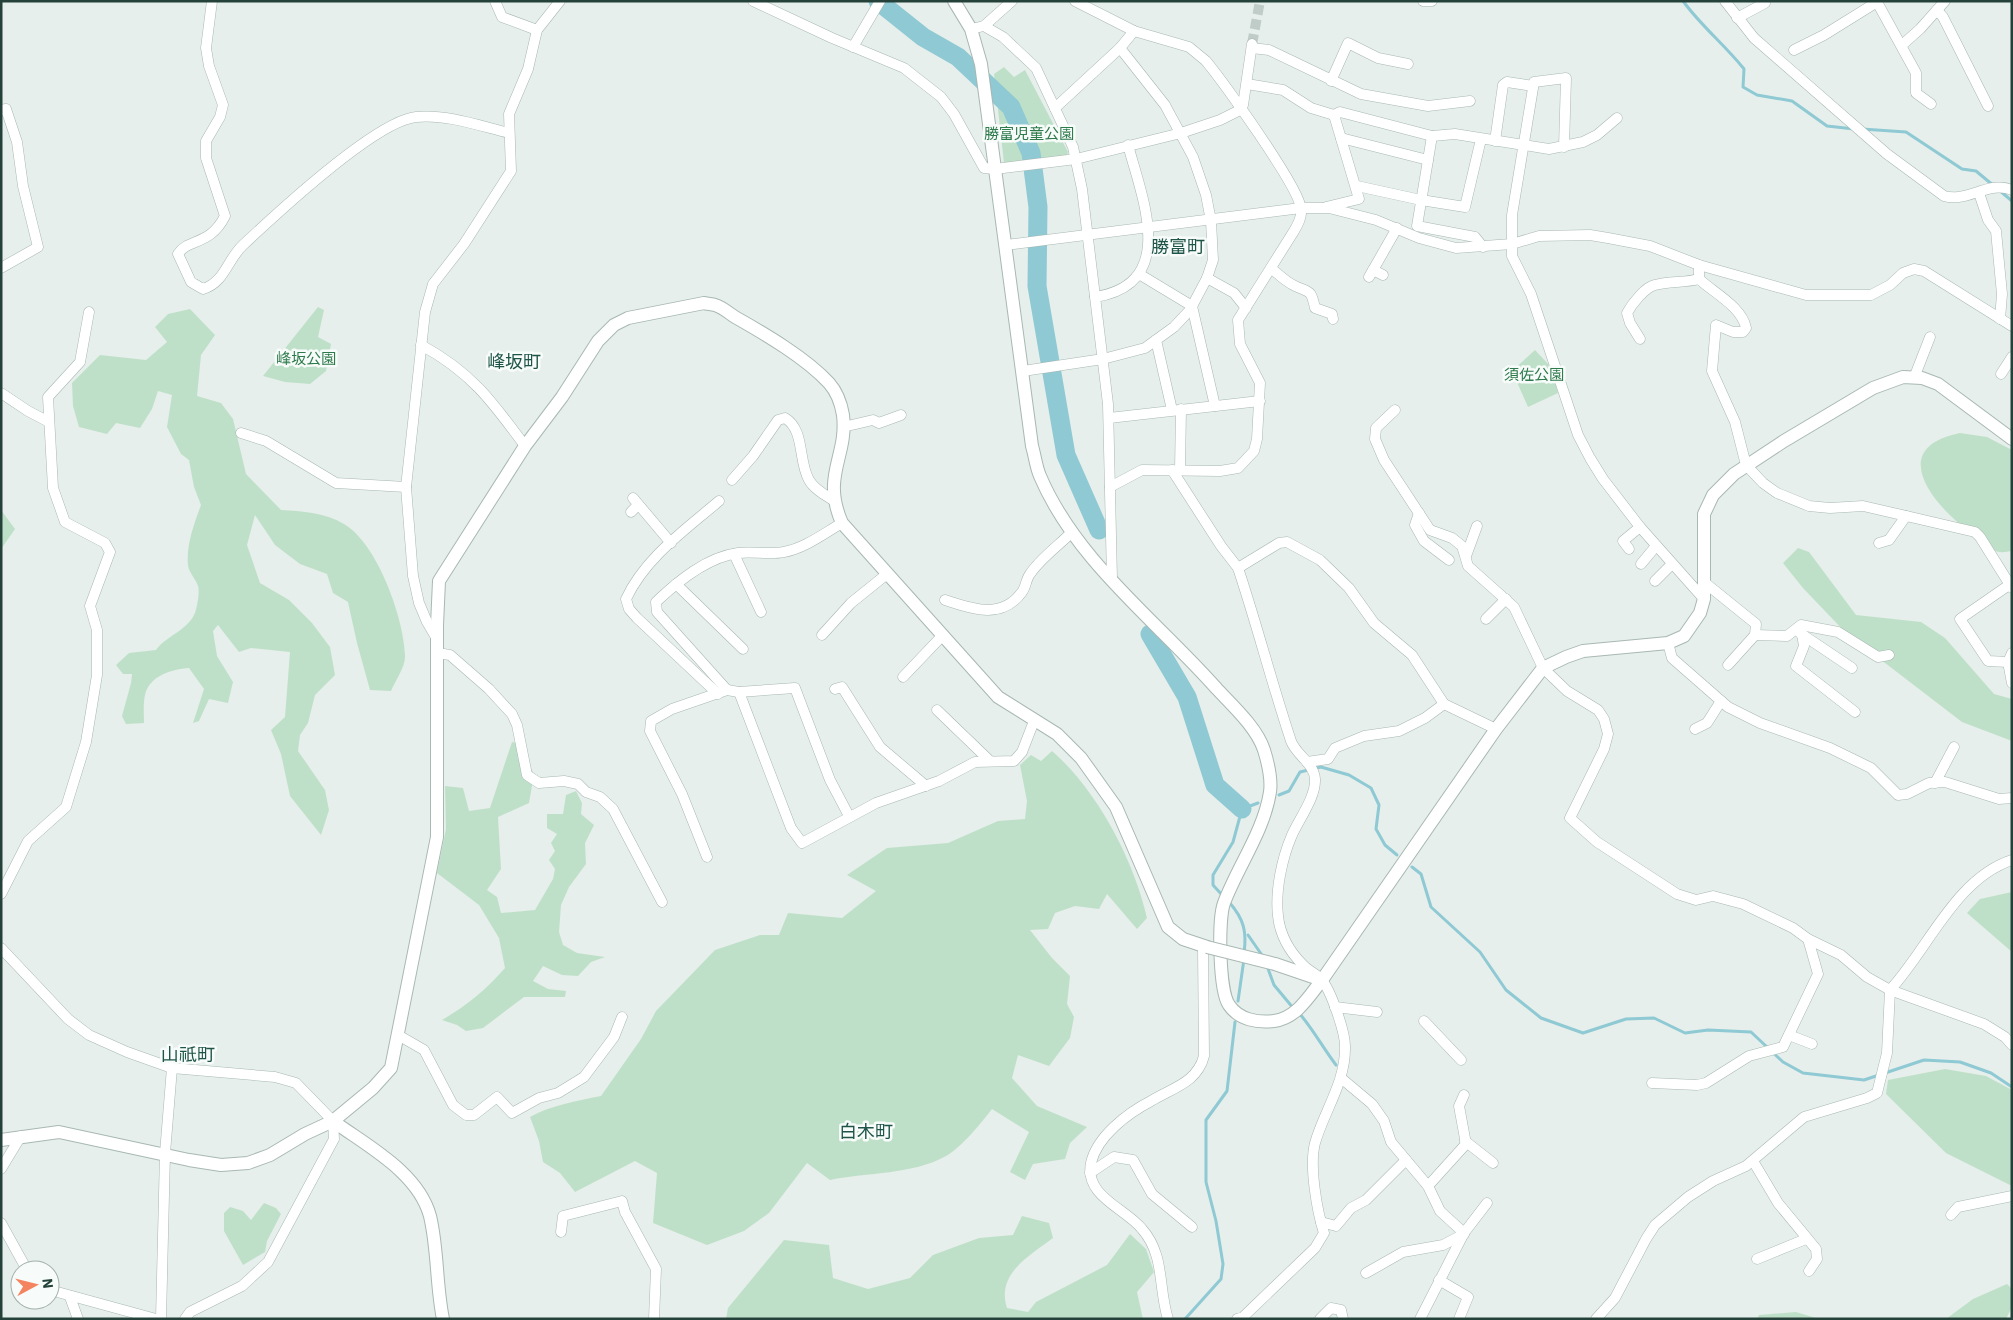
<svg xmlns="http://www.w3.org/2000/svg" width="2013" height="1320" font-family="'IBM Plex Sans','Noto Sans JP',sans-serif">
  <style>
    .green { fill: #bfe0c8 }
    .lines { fill: none; stroke-linecap: round; stroke-linejoin: round }
    .stream { stroke: #8ec9d4; stroke-width: 3 }
    .river { stroke: #8ec9d4; stroke-width: 19 }
    .minor-tunnel { stroke: #bfccc8; stroke-width: 10; stroke-dasharray: 10 5; stroke-linecap: butt }
    .minor-casing { stroke: #a8b8b2; stroke-width: 11 }
    .tertiary-casing { stroke: #a8b8b2; stroke-width: 14 }
    .minor { stroke: #fff; stroke-width: 10 }
    .tertiary { stroke: #fff; stroke-width: 12 }
    .tertiary-bridge-casing { stroke: #a8b8b2; stroke-width: 14; stroke-linecap: butt }
    .tertiary-bridge { stroke: #fff; stroke-width: 12 }
    .labels { text-anchor: middle; stroke-width: 5; stroke-linejoin: round; paint-order: stroke }
    .park-label { font-size: 15px; fill: #2d7a4b; stroke: #f7fbf9 }
    .quarter-label { font-size: 18px; fill: #1f5548; stroke: #f7fbf9 }
  </style>
  <rect width="100%" height="100%" fill="#e6efeb"/>
  <g class="green">
    <path d="M1004 67 1014 77 1025 70 1068 152 1066 157 1004 163 994 74Z"/>
    <path d="M318 307 324 310 318 337 331 344 326 371 310 384 285 382 263 376Z"/>
    <path d="M190 309 215 335 201 355 197 396 221 403 233 419 246 474 281 510C302 511 326 513 344 524 377 543 404 618 405 655 406 666 395 681 391 691L370 690 357 643 348 602 333 593 327 574 300 564 275 545 255 515 247 545 260 583 289 600 312 623 330 647 335 675 315 695 308 723 300 735 298 751 325 790 329 810 321 835 290 796 281 754 271 730 285 717 290 652 251 648 239 652 218 625 213 631 217 656 233 682 228 703 209 699 199 721 193 723 204 689 189 668C172 669 149 676 145 695 143 703 144 715 144 723L126 724 122 716 131 683 132 674H123L116 665 129 653 156 650C167 635 187 631 195 613 197 607 200 592 198 586 196 579 189 573 188 565 186 545 194 524 201 505L194 487 189 460 181 454 167 427 172 395 158 391 152 409 140 428 116 423 107 434 79 427 73 406 72 383 100 355 146 360 167 342 155 327 168 314Z"/>
    <path d="M1535 350 1550 366 1558 393 1528 407 1512 371Z"/>
    <path d="M1960 433 1987 437 2012 450V551C2008 551 2004 553 2000 552 1989 551 1976 538 1968 531 1933 504 1886 448 1960 433Z"/>
    <path d="M1 510 15 529 1 549Z"/>
    <path d="M1798 548 1809 552 1856 615 1921 622 1945 638 1994 694 2012 699V741L1962 722 1846 633 1803 588 1783 563Z"/>
    <path d="M512 742 517 743 534 774 529 803 498 817 501 869 487 890 497 897 501 913 535 910 553 879 555 869 549 860 555 851 551 843 557 834 547 828V814H563L566 795 576 791 582 803 581 814 594 825 585 843 586 864 569 887 561 905 559 932 563 945 577 953 605 957 591 962 578 976 562 975 543 966 533 981 548 989 566 991 565 997H524L483 1028 466 1031 457 1025 442 1020C466 1006 486 990 505 968L499 938 479 905 437 873 446 829 445 786 463 788 469 811 490 808Z"/>
    <path d="M1052 751C1097 790 1134 860 1147 918L1137 929 1107 894 1099 909 1075 906 1055 913 1048 929 1030 930 1052 958 1070 976 1067 1004 1074 1017 1070 1038 1049 1066 1018 1055 1012 1078 1037 1106 1087 1127 1070 1143 1065 1159 1033 1164 1025 1180 1010 1172 1029 1132 992 1109C981 1123 962 1147 946 1156 912 1175 868 1172 830 1180L807 1163 769 1213 744 1231 707 1245 653 1223 657 1173 635 1161 575 1192 560 1173 543 1162 539 1141 530 1117C552 1105 576 1101 601 1096L641 1039 656 1011 715 950 760 935H779L788 913 842 918 876 891 847 875 887 848 948 843 998 821 1025 819 1027 801 1020 765 1031 755 1041 761Z"/>
    <path d="M2012 892V952L1967 913 1980 899Z"/>
    <path d="M1945 1069 1986 1076 2012 1090V1186L1946 1153 1886 1094 1888 1080Z"/>
    <path d="M264 1203 276 1208 281 1214 267 1241 265 1252 243 1265 224 1231V1213L230 1207 243 1211 251 1220Z"/>
    <path d="M1022 1216 1049 1223 1053 1238C1029 1256 996 1274 1007 1308L1028 1312 1036 1302 1107 1265 1130 1234 1146 1249 1154 1272 1137 1292 1143 1319H726L728 1308 784 1240 829 1245 833 1278 868 1289 910 1278 933 1255 979 1238 1013 1235Z"/>
    <path d="M2007 1284 2012 1289V1307L2006 1319H1946L1973 1299Z"/>
    <path d="M1796 1312 1819 1319H1757L1759 1315Z"/>
  </g>
  <g class="lines">
    <g class="stream">
      <path d="M1683 1C1702 27 1724 44 1744 69L1743 87 1757 95 1792 101 1827 126 1854 129"/>
      <path d="M1862 129 1906 132 1962 169 1976 171 1994 186"/>
      <path d="M1999 190 2012 201"/>
      <path d="M1279 795 1289 791 1300 772 1321 767 1349 775 1371 788 1379 805 1376 829 1385 845 1397 855"/>
      <path d="M1412 867 1421 874 1431 907 1480 952 1506 990 1541 1018 1583 1033 1626 1019 1654 1018 1685 1033 1708 1030 1751 1032 1783 1062 1803 1073 1864 1080 1924 1060 1960 1062 1991 1073 2012 1087"/>
      <path d="M1223 896 1213 885V875L1233 842 1242 809 1258 803"/>
      <path d="M1229 902C1244 919 1247 932 1244 953"/>
      <path d="M1248 935 1264 958"/>
      <path d="M1267 966 1274 985 1294 1009"/>
      <path d="M1238 1001 1244 959"/>
      <path d="M1299 1013C1313 1029 1323 1048 1336 1065"/>
      <path d="M1185 1319 1221 1279 1223 1264 1216 1221 1206 1182V1120L1227 1091 1235 1022"/>
    </g>
    <g class="river">
      <path d="M878 1 923 37 958 57 1011 107 1031 153 1038 207 1037 286 1066 455 1099 530"/>
      <path d="M1150 634 1187 697 1215 785 1242 809"/>
    </g>
    <path class="minor-tunnel" d="M1252 44 1260 1"/>
    <g class="minor-casing">
      <g id="minor">
        <path d="M212 1 206 48 209 66 223 105 220 117 206 141V158L225 216C210 246 188 238 178 254L191 282 203 289C225 282 227 260 243 245 275 215 376 121 416 117 447 114 480 126 509 133"/>
        <path d="M495 1 502 17 537 30"/>
        <path d="M753 1 832 38 904 68 941 97 954 114 984 168 995 169 1076 159 1181 133 1220 120 1240 110 1243 105 1252 44"/>
        <path d="M1075 1 1134 31 1189 47 1206 61C1223 82 1300 188 1301 209 1302 217 1298 224 1294 231L1238 320 1240 344 1260 383 1257 439 1254 451 1238 468 1220 471 1142 470 1110 487"/>
        <path d="M1423 1H1432"/>
        <path d="M1725 1 1754 38 1887 154 1944 196C1966 203 1990 180 2012 190"/>
        <path d="M1937 10 1943 17 1988 106"/>
        <path d="M1737 18 1765 3"/>
        <path d="M984 26 1012 1"/>
        <path d="M971 29 984 26 1003 37 1036 68 1073 147 1082 189 1108 404 1112 579"/>
        <path d="M1902 45 1920 29 1945 1"/>
        <path d="M853 47 880 1"/>
        <path d="M1252 48 1269 50 1361 94 1428 106 1470 101"/>
        <path d="M1794 50 1824 35 1877 2 1916 73V93L1931 104"/>
        <path d="M1331 81 1348 43 1378 58 1408 64"/>
        <path d="M1247 84 1283 90 1311 108 1334 115 1340 112 1432 136 1455 134 1549 149 1583 142 1597 135 1617 118"/>
        <path d="M1055 108 1120 48 1134 31"/>
        <path d="M1 110 6 109 17 142 23 186 38 247 1 268"/>
        <path d="M1432 136 1417 226 1475 237 1483 247"/>
        <path d="M1341 138 1428 160"/>
        <path d="M1495 141 1503 85 1507 82 1533 86"/>
        <path d="M1564 147 1566 78 1534 82 1512 215V256L1531 294 1578 435 1590 458 1603 479 1640 527 1704 599"/>
        <path d="M1357 186 1421 200 1465 207 1481 139"/>
        <path d="M1979 193 1988 220 1996 231 2002 294 2000 319"/>
        <path d="M1326 207 1359 199 1334 115"/>
        <path d="M1006 245 1301 208H1329L1376 220 1419 238 1456 248 1512 244 1539 236 1590 235 1608 238 1650 246 1699 265 1806 295H1871L1890 285 1903 273 1914 269 1924 271 2012 326"/>
        <path d="M1699 265V279C1714 293 1742 307 1746 328L1743 332H1733L1716 325 1712 371 1735 422 1746 465 1763 483 1777 493 1809 506 1830 508 1863 506 1975 532 1980 537 2012 588"/>
        <path d="M1271 268C1278 274 1286 282 1295 286 1310 293 1311 289 1315 308L1332 314 1333 319"/>
        <path d="M1373 270 1383 275"/>
        <path d="M1139 274 1192 306 1215 406"/>
        <path d="M1369 277 1397 228"/>
        <path d="M1207 278 1234 293 1246 308"/>
        <path d="M1095 297C1179 284 1142 198 1128 145"/>
        <path d="M1640 339 1630 323 1627 313C1632 304 1645 287 1655 285 1669 281 1685 283 1699 279"/>
        <path d="M1156 340 1172 410"/>
        <path d="M421 345C471 372 492 401 525 446"/>
        <path d="M1023 371 1103 359 1145 348 1174 327 1190 310 1207 278 1213 260 1211 221 1206 195 1193 157 1165 105 1120 48"/>
        <path d="M2001 374 2012 357"/>
        <path d="M1914 378 1930 337"/>
        <path d="M1 393 28 411 49 422"/>
        <path d="M1395 410 1376 428 1375 439 1384 460 1430 530 1452 538 1462 546 1468 566 1514 607 1543 668 1567 691 1598 710 1604 719 1608 734 1604 749 1570 818 1597 842 1677 894 1696 900 1713 896 1743 904 1793 928 1808 939 1841 955 1867 977 1890 990 1984 1024 2005 1037 2012 1045"/>
        <path d="M1109 418 1260 401"/>
        <path d="M843 427 873 420 879 423 901 415"/>
        <path d="M241 433 266 441 336 483 406 487"/>
        <path d="M1172 470 1221 546 1238 568C1257 625 1272 684 1291 741 1296 755 1314 763 1315 779 1316 797 1299 819 1292 835 1282 858 1275 891 1278 916 1280 935 1290 952 1303 965 1309 971 1316 974 1321 979 1331 990 1345 1032 1345 1046 1346 1082 1324 1111 1315 1143 1309 1166 1317 1211 1324 1233L1315 1248 1243 1317 1237 1319"/>
        <path d="M1180 470 1181 409"/>
        <path d="M732 480 753 456 778 420 785 418C805 430 798 461 809 480 814 489 825 495 833 500"/>
        <path d="M633 498 671 543"/>
        <path d="M631 512 638 505"/>
        <path d="M1419 513 1415 525 1424 541 1449 560"/>
        <path d="M1879 543 1889 540 1906 516"/>
        <path d="M1629 549 1623 541 1640 527"/>
        <path d="M734 554 761 612"/>
        <path d="M1466 556 1477 526"/>
        <path d="M1641 564 1656 546"/>
        <path d="M1238 568 1279 543 1287 542 1320 560 1349 588 1374 623 1412 655 1444 704 1496 729"/>
        <path d="M1655 581 1672 564"/>
        <path d="M1704 582 1756 624 1755 635 1728 665"/>
        <path d="M676 584 743 649"/>
        <path d="M945 600C973 609 1002 620 1022 592 1026 587 1026 579 1030 574 1040 559 1058 546 1071 533"/>
        <path d="M1486 619 1506 599"/>
        <path d="M1800 633 1852 668"/>
        <path d="M1802 634 1804 646 1796 666 1855 712"/>
        <path d="M822 635 851 603 887 574"/>
        <path d="M1755 635 1787 636 1801 625 1838 632 1878 657 1889 655"/>
        <path d="M437 639 427 622 419 603 413 576 406 487 425 312 433 284 464 244 511 171 509 114 528 69 537 30 560 1"/>
        <path d="M1668 643 1672 658 1728 707 1760 723 1830 748 1871 768 1898 795 1907 794 1929 783 1945 782 1999 799 2012 798"/>
        <path d="M437 653 450 655 489 689 512 714 517 725 527 775 539 783 564 781 578 784 586 792 600 797 613 809 662 902"/>
        <path d="M2012 653 2008 662 2012 683"/>
        <path d="M2008 662 1988 661 1960 619 2009 585"/>
        <path d="M903 677 942 636"/>
        <path d="M835 689 842 687 880 747 926 786"/>
        <path d="M727 690 657 612 656 602C678 581 707 557 738 553 753 551 769 555 784 552 805 548 823 534 842 523"/>
        <path d="M739 692 791 828 802 843 876 803 939 781 975 762 1014 761 1022 752 1034 721"/>
        <path d="M718 694 637 618 629 609 626 599C645 558 685 530 719 501"/>
        <path d="M937 710 990 761"/>
        <path d="M1695 729 1707 723 1721 701"/>
        <path d="M1307 762 1328 759 1335 748 1364 736 1399 731 1425 718 1444 704"/>
        <path d="M1935 783 1954 747"/>
        <path d="M707 857 682 794 650 731 651 721 672 709 727 690 739 692 795 688 830 780 849 816"/>
        <path d="M1 894 28 841 66 807 86 742 97 675V630L90 606 110 552 105 543 65 522 53 488 48 397 80 362 89 312"/>
        <path d="M1 948 68 1019 89 1035 127 1052 172 1068 275 1077 296 1083 333 1121 334 1139 268 1262 242 1286 190 1312 185 1319"/>
        <path d="M1335 1007 1377 1012"/>
        <path d="M1424 1021 1461 1060"/>
        <path d="M398 1035 424 1050 453 1105 466 1115H474L497 1097 512 1113 539 1098 558 1093 584 1077 614 1037 622 1017"/>
        <path d="M1789 1035 1812 1044"/>
        <path d="M1341 1078 1372 1104 1384 1121 1391 1142 1428 1186 1440 1211 1464 1233"/>
        <path d="M1652 1083 1697 1085 1706 1083 1749 1056 1783 1047 1818 974 1808 939"/>
        <path d="M1465 1141 1493 1163"/>
        <path d="M1753 1161 1778 1203 1816 1249 1817 1259 1809 1271"/>
        <path d="M1 1169 21 1136"/>
        <path d="M1090 1173 1114 1157 1133 1160 1152 1194 1192 1227"/>
        <path d="M1428 1186 1466 1144 1459 1106 1464 1095"/>
        <path d="M1951 1215 1958 1207 2012 1196"/>
        <path d="M1321 1222 1336 1226 1351 1208 1366 1200 1406 1160"/>
        <path d="M1 1223 27 1270"/>
        <path d="M561 1232 563 1216 622 1201 625 1212 656 1269 654 1319"/>
        <path d="M1757 1259 1806 1239"/>
        <path d="M1366 1273 1403 1252 1443 1245 1464 1234"/>
        <path d="M1439 1280 1468 1297 1459 1319"/>
        <path d="M50 1290 156 1319"/>
        <path d="M70 1297 78 1319"/>
        <path d="M161 1319 165 1153 172 1068"/>
        <path d="M1168 1319C1158 1287 1165 1255 1142 1229 1125 1208 1084 1196 1091 1163 1097 1136 1128 1113 1151 1101 1172 1088 1197 1083 1204 1056L1203 946"/>
        <path d="M1320 1319 1331 1308 1341 1310 1343 1319"/>
        <path d="M1420 1319 1464 1233 1487 1203"/>
        <path d="M1596 1319 1615 1298 1646 1239 1655 1225 1688 1197 1713 1181 1746 1166 1804 1117 1867 1098 1877 1093 1887 1053 1890 990C1928 949 1956 878 2012 860"/>
      </g>
    </g>
    <g class="tertiary-casing">
      <g id="tertiary">
        <path d="M954 1 971 29 981 64 1032 446C1035 456 1036 467 1040 476 1076 561 1158 622 1217 689 1233 706 1257 728 1264 750 1268 763 1272 778 1270 792 1264 831 1238 866 1224 903 1218 919 1219 991 1229 1005 1239 1020 1258 1023 1274 1021 1297 1018 1309 996 1322 980L1496 729 1543 668 1566 657 1583 651 1668 643 1684 636 1700 613 1704 599V514L1713 495 1734 474 1784 441 1873 388 1903 377 1922 378 1938 384 2012 439"/>
        <path d="M1275 964 1322 980"/>
        <path d="M333 1121C367 1146 418 1172 430 1216 438 1249 436 1285 443 1319"/>
        <path d="M1 1140 59 1132 189 1160 221 1165 248 1163 270 1155 305 1134 333 1121 373 1088 391 1068 437 837V625L439 581 525 446 562 397 598 341 614 325 628 318 704 303C707 304 712 304 715 305 722 307 729 313 735 317 765 334 806 358 829 383 837 392 841 403 843 415 848 457 821 475 842 523L998 697 1057 734 1081 758 1116 807 1168 927 1183 939 1207 947"/>
      </g>
    </g>
    <use href="#minor" class="minor"/>
    <use href="#tertiary" class="tertiary"/>
    <g class="tertiary-bridge-casing">
      <path id="tertiary-bridge" d="M1207 947 1275 964"/>
    </g>
    <use href="#tertiary-bridge" class="tertiary-bridge"/>
  </g>
  <g class="labels">
    <g class="park-label">
      <text x="1029" y="139">勝富児童公園</text>
      <text x="306" y="364">峰坂公園</text>
      <text x="1534" y="380">須佐公園</text>
    </g>
    <g class="quarter-label">
      <text x="1178" y="253">勝富町</text>
      <text x="514" y="368">峰坂町</text>
      <text x="188" y="1061">山祇町</text>
      <text x="866" y="1138">白木町</text>
    </g>
  </g>
  <rect width="2013" height="1320" fill="none" stroke="#24423a" stroke-width="5"/>
  <g transform="translate(35 1285) rotate(83)"><circle r="24" fill="#f7fbf9" stroke="#a3b1ad"/>
  <path d="M0-4L9 19L0 12L-9 19Z" fill="#f4845f"/>
  <text y="-8" font-size="14" font-weight="bold" text-anchor="middle" fill="#24423a">N</text>
  </g>
</svg>
